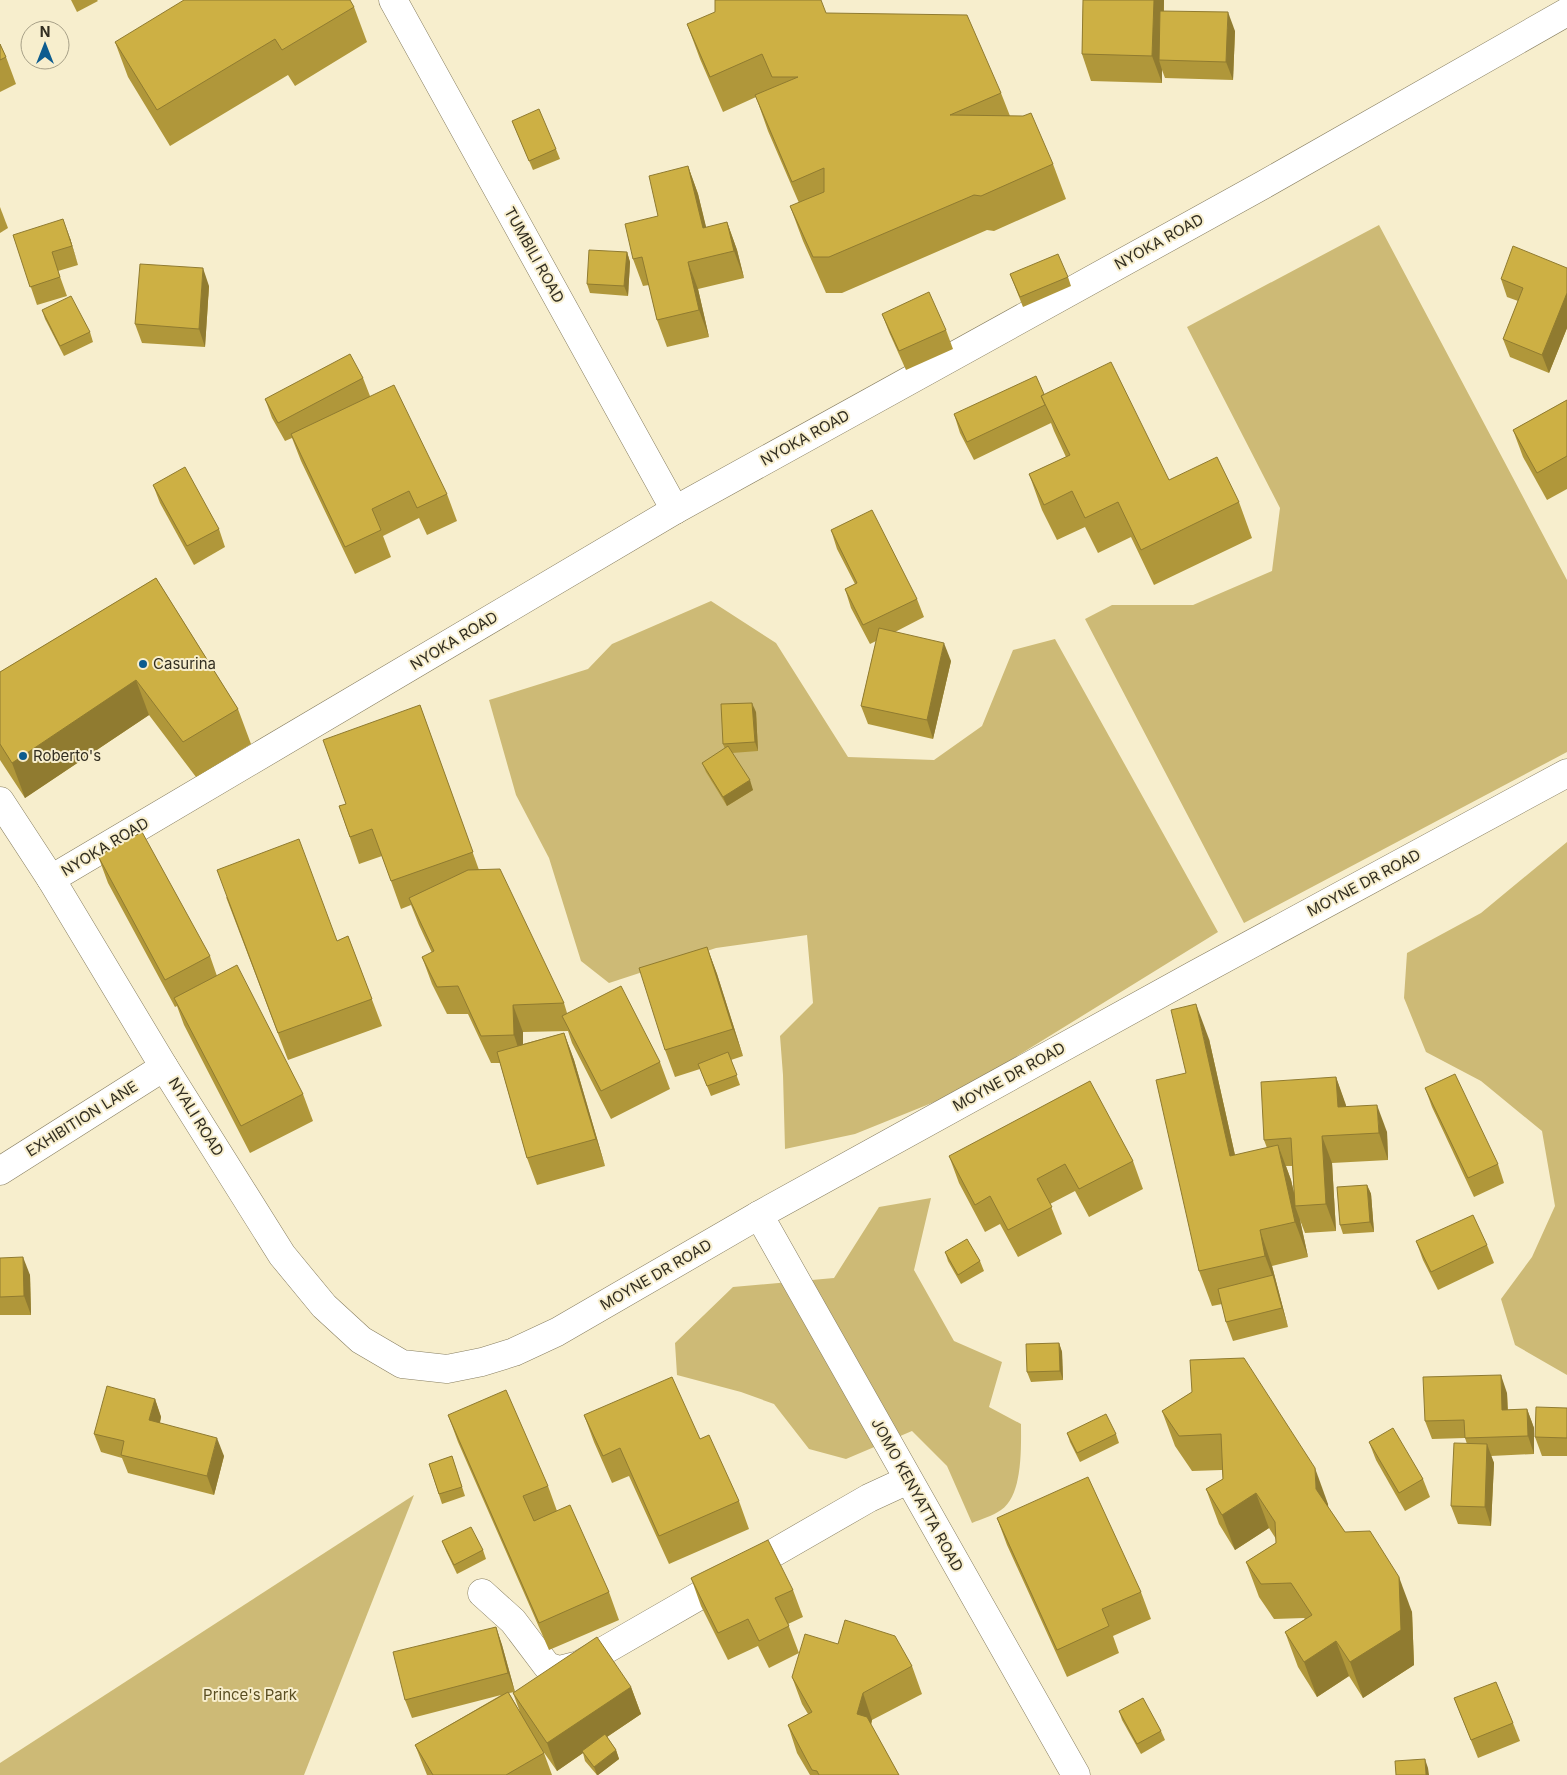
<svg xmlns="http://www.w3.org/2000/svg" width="1567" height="1775" font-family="Inter,sans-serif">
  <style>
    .green { fill: #cdba76 }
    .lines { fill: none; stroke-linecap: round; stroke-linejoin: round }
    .minor-casing { stroke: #877e60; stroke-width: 29 }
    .secondary-casing { stroke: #877e60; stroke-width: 29 }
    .minor { stroke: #fff; stroke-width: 28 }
    .secondary { stroke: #fff; stroke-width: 28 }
    .wall { fill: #b0973a; fill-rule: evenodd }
    .shaded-wall { fill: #907b30 }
    .building { fill: #cdb044; stroke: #907b30 }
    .poi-dot { fill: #0d5c8f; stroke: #f7eecd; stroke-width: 2 }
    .labels { text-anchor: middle; stroke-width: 4; stroke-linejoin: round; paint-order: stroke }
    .street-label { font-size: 15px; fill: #322e21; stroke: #f7eecd }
    .poi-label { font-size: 15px; fill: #322e21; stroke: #f7eecd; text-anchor: start }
    .park-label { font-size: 15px; fill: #5a4e22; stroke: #f7eecd }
  </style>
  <rect width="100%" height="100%" fill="#f7eecd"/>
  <g class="green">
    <path d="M1379 225 1567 580V752L1244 923 1085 619 1112 605H1193L1272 571 1280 508 1187 327Z"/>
    <path d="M711 601 776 643 848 757 934 760 982 726 1013 650 1055 639 1218 932 959 1092 855 1134 785 1149 783 1075 780 1036 813 1003 807 935 716 948 609 983 581 961 549 858 516 795 489 700 588 669 612 644Z"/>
    <path d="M1567 842V1375L1515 1345 1501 1299 1532 1257 1555 1206 1542 1131 1481 1081 1426 1052 1404 998 1407 953 1481 913Z"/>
    <path d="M931 1198 914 1270 954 1341 1002 1362 989 1407 1021 1424C1021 1448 1023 1495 1001 1510 993 1516 981 1519 972 1523L947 1466 912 1431 846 1459 809 1449 774 1404 741 1392 677 1375 675 1343 733 1287 834 1278 879 1207Z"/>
    <path d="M414 1495 304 1775H0V1763Z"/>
  </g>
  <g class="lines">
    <g class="minor-casing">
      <g id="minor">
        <path d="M393 0 675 510"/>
        <path d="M51 879 675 510 1263 185 1567 12"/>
        <path d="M0 1171 164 1067"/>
        <path d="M759 1215 1076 1775"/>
        <path d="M482 1593 513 1621 547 1666 559 1670 579 1665 869 1498 908 1480"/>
      </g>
    </g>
    <g class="secondary-casing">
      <path id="secondary" d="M0 801 51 879 164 1067 282 1255 324 1306 361 1340 402 1364 447 1369 482 1362 514 1352 557 1332 759 1215 1196 974 1567 773"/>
    </g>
    <use href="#minor" class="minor"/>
    <use href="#secondary" class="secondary"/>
  </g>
  <g class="wall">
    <path d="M71 0H97L98 1 77 12Z"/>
    <path d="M1083 0H1164V11L1235 31 1233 80 1165 78 1162 70V83L1091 81 1082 54Z"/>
    <path d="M354 7 367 42 295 86 288 75 170 146 128 77 115 42Z"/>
    <path d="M826 13 1001 93 1010 116 1053 164 1066 199 994 231 987 230 842 293H826L803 241 790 206 799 203 768 131 756 97 723 112 700 59 687 24Z"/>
    <path d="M0 44 6 57 16 84 0 92Z"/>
    <path d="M512 121 556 149 560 159 533 170Z"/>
    <path d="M688 166 698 194 706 228 727 222 737 250 744 278 698 289 709 337 667 347 657 320 649 285 643 286 633 259Z"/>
    <path d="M0 207 8 228 0 233Z"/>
    <path d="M13 235 70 238 78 265 58 271 67 296 37 305Z"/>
    <path d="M627 252 630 262 628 296 590 293 587 284Z"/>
    <path d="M1567 268V328L1549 373 1510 357 1503 339 1518 301 1507 297 1501 279Z"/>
    <path d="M1010 274 1068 277 1071 286 1023 307Z"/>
    <path d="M209 286 205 347 142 343 135 324Z"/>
    <path d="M42 310 90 332 93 342 64 356 45 319Z"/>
    <path d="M882 314 946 330 953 349 906 370 889 332Z"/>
    <path d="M363 378 370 396 447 494 457 521 427 535 419 518 383 536 391 557 355 574 301 461 292 438 285 441 272 418 265 399Z"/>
    <path d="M1044 394 1169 480 1239 502 1252 538 1154 585 1131 537 1098 553 1085 527 1057 540 1042 510 1029 474 1066 457 1054 431 1051 423 974 460 960 433 954 414Z"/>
    <path d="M1567 400V489L1547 500 1523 457 1513 430Z"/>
    <path d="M153 485 219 529 225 547 194 565 160 503Z"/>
    <path d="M831 530 917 599 924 617 895 632 951 661 933 739 868 724 861 706 876 641 870 644 851 608 845 589 855 584 837 549Z"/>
    <path d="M156 578 238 709 251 744 196 777 149 715 25 798 0 760V672Z"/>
    <path d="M420 705 479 870 564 1003 567 1013 660 1062 670 1089 611 1119 572 1043 568 1031 523 1032V1044L564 1033 574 1060 605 1166 537 1185 527 1158 500 1063H491L468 1014H447L432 984 422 957 432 953 419 925 411 905 401 909 382 856 359 864 339 806 346 804Z"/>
    <path d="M756 712 758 751 732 753 753 790 727 806 706 772 702 763 725 749 723 744Z"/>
    <path d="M98 856 210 956 217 976 303 1094 313 1121 250 1153 184 1025 177 1006 175 1007 108 883Z"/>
    <path d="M226 897 337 941 348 936 382 1026 288 1060Z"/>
    <path d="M707 947 717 974 743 1056 731 1060 740 1085 711 1096 700 1069 675 1077 665 1050Z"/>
    <path d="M1209 1039 1235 1155 1267 1148 1264 1140 1336 1077 1346 1107 1387 1132 1388 1160 1332 1163 1336 1231 1305 1233 1300 1220 1308 1257 1272 1266 1288 1327 1233 1341 1226 1322 1222 1304 1212 1306 1199 1271 1186 1073ZM1286 1166H1292L1294 1193 1291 1180Z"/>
    <path d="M1425 1088 1498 1164 1504 1183 1474 1197 1432 1107Z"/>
    <path d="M949 1156 1133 1161 1143 1189 1089 1217 1075 1191 1050 1204 1062 1234 1018 1257 1000 1224 985 1232 959 1183Z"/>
    <path d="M1367 1185 1371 1194 1374 1232 1343 1234 1340 1225Z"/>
    <path d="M1416 1241 1487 1245 1494 1263 1438 1290 1423 1260Z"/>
    <path d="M945 1252 980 1261 984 1271 961 1284 948 1261Z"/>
    <path d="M0 1258 30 1275 31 1315H0Z"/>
    <path d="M1059 1343 1062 1352 1063 1380 1031 1382 1027 1372Z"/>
    <path d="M1192 1392 1328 1504V1507L1345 1532 1412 1612 1414 1665 1363 1698 1349 1676 1317 1697 1298 1667 1285 1632 1305 1619 1304 1618 1274 1619 1259 1597 1246 1562 1276 1543V1539L1269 1528 1235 1550 1219 1524 1206 1489 1223 1479 1222 1470 1192 1471 1175 1446 1162 1411Z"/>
    <path d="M1507 1393 1508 1410 1527 1409 1534 1428V1454L1491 1456 1494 1463 1491 1526 1458 1524 1451 1506 1467 1444 1465 1438 1432 1439 1425 1421Z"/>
    <path d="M155 1399 161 1417 160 1423 224 1456 214 1495 128 1473 122 1458 101 1452 94 1434Z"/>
    <path d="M1567 1408V1456H1542L1535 1437Z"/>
    <path d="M448 1415 548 1486 557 1511 609 1592 619 1620 549 1650 458 1442Z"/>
    <path d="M584 1415 739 1501 749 1529 669 1564 629 1476 612 1483 594 1442Z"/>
    <path d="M1067 1433 1116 1434 1119 1443 1080 1462 1070 1442Z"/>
    <path d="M1369 1442 1423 1479 1430 1497 1405 1511 1376 1460Z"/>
    <path d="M452 1456 465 1496 442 1504 429 1464Z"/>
    <path d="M997 1518 1141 1592 1151 1619 1113 1636 1119 1653 1067 1677 1007 1545Z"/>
    <path d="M442 1541 483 1550 486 1559 457 1574 446 1551Z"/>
    <path d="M691 1578 793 1590 803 1617 788 1624 799 1653 769 1668 758 1646 728 1660 701 1606Z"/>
    <path d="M496 1627 502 1645 515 1692 509 1693 520 1712 513 1693 631 1687 641 1714 607 1737 616 1750 619 1759 598 1775H597L585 1761 583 1753 557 1771 538 1744 544 1753 552 1775H427L415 1745 501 1695 412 1718 405 1700Z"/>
    <path d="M912 1666 922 1694 872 1720 871 1725 899 1775H810L797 1753 788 1725 808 1714 802 1704 792 1677Z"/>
    <path d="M1454 1698 1513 1723 1520 1741 1478 1758Z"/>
    <path d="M1119 1711 1161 1731 1165 1740 1141 1754 1122 1720Z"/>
  </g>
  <g class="shaded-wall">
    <path d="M1154 0H1164L1162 60H1159L1162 70V83L1152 56Z"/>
    <path d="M1228 12 1235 31 1233 80 1226 62Z"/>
    <path d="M688 166 698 194 713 255 703 228Z"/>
    <path d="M63 219 70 238 78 265 72 246Z"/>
    <path d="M727 222 737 250 744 278 734 251Z"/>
    <path d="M627 252 630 262 628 296 624 286Z"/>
    <path d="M688 262 698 289 709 337 699 310Z"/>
    <path d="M203 268 209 286 205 347 199 329Z"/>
    <path d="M1567 293V328L1549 373 1542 355Z"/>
    <path d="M944 643 951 661 933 739 927 720Z"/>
    <path d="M136 680 149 715 25 798 12 763Z"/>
    <path d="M752 703 756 712 758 751 755 742Z"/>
    <path d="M750 780 753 790 727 806 723 797Z"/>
    <path d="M707 947 717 974 743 1056 733 1029Z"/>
    <path d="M1196 1004 1209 1039 1243 1191 1230 1156Z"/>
    <path d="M513 1005 523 1032V1063L514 1035Z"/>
    <path d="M564 1033 574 1060 605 1166 596 1139Z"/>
    <path d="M1336 1077 1346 1105 1348 1134 1338 1107Z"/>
    <path d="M1377 1105 1387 1132 1388 1160 1379 1133Z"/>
    <path d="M1322 1136 1332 1163 1336 1231 1326 1204Z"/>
    <path d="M1278 1145 1291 1180 1297 1206H1295L1300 1220 1308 1257 1295 1222Z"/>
    <path d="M1367 1185 1371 1194 1374 1232 1370 1222Z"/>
    <path d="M1260 1230 1272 1266 1288 1327 1282 1308 1275 1283 1265 1256Z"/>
    <path d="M23 1257 30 1275 31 1315 24 1296Z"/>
    <path d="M1059 1343 1062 1352 1063 1380 1060 1371Z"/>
    <path d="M1501 1375 1507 1393 1508 1428 1502 1410Z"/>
    <path d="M155 1399 161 1417 156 1439 149 1420Z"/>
    <path d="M1527 1409 1534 1428V1454L1528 1436Z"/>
    <path d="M217 1438 224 1456 214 1495 207 1476Z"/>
    <path d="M1487 1444 1494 1463 1491 1526 1485 1507Z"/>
    <path d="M1315 1468 1328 1504 1329 1524 1316 1489Z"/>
    <path d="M1256 1493 1269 1528 1235 1550 1222 1515Z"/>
    <path d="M1399 1577 1412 1612 1414 1665 1363 1698 1350 1662Z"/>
    <path d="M496 1627 502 1645 515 1692 508 1673Z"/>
    <path d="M1336 1641 1349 1676 1317 1697 1304 1662Z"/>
    <path d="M631 1687 641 1714 583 1753 582 1751 583 1753 557 1771 547 1743Z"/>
    <path d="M863 1693 872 1720 867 1741 857 1714Z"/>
    <path d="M616 1750 619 1759 598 1775H597L594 1767Z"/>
    <path d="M1425 1759 1428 1768 1429 1775H1426Z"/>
  </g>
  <g class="building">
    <path d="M184 0H350L354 7 282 50 275 39 157 110 115 42Z"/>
    <path d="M715 0H821L826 13 967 15 1001 93 950 115 1023 116 1031 113 1053 164 981 196 974 195 829 257H813L790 206 824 192V168L792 182 755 95 798 77H772L762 54 710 77 687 24 715 12Z"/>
    <path d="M1083 0H1154L1152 56 1082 54Z"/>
    <path d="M1160 11 1228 12 1226 62 1159 60Z"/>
    <path d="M0 44 6 57 0 60Z"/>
    <path d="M539 109 556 149 529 161 512 121Z"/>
    <path d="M688 166 703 228 727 222 734 251 688 262 699 310 657 320 642 257 633 259 625 224 658 216 649 176Z"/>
    <path d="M63 219 72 246 52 252 60 277 30 287 13 235Z"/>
    <path d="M1513 246 1567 268V293L1542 355 1503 339 1523 288 1501 279Z"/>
    <path d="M589 250 627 252 624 286 587 284Z"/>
    <path d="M1058 254 1068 277 1020 297 1010 274Z"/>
    <path d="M140 264 203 268 199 329 135 324Z"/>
    <path d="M929 292 946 330 899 351 882 314Z"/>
    <path d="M71 296 90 332 60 346 42 310Z"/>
    <path d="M350 354 363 378 278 423 265 399Z"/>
    <path d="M1111 362 1169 480 1217 457 1239 502 1141 550 1118 502 1085 518 1072 491 1044 505 1029 474 1070 455 1041 396Z"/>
    <path d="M1036 376 1044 394 1041 396 1045 405 967 442 954 414Z"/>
    <path d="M394 385 447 494 417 508 409 491 372 509 381 530 345 547 291 434Z"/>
    <path d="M1567 400V456L1537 473 1513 430Z"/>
    <path d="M185 467 219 529 187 546 153 485Z"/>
    <path d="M872 510 917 599 863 625 845 589 857 583 831 530Z"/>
    <path d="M156 578 238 709 183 742 136 680 12 763 0 744V672Z"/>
    <path d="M879 628 944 643 927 720 861 706Z"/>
    <path d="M752 703 755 742 723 744 721 704Z"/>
    <path d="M420 705 473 852 391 881 372 829 350 837 339 806 346 804 323 740Z"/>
    <path d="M728 746 750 780 723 797 702 763Z"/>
    <path d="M142 832 210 956 165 980 98 856Z"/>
    <path d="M299 839 337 941 348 936 372 999 278 1033 217 870Z"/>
    <path d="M500 869 564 1003 513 1005 514 1035 481 1036 458 986 437 987 422 957 434 951 409 898 468 870Z"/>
    <path d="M707 947 733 1029 665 1050 639 968Z"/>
    <path d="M237 965 303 1094 241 1126 174 998Z"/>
    <path d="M621 986 660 1062 601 1091 562 1016Z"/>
    <path d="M1196 1004 1230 1156 1278 1145 1295 1222 1260 1230 1265 1256 1199 1271 1156 1080 1186 1073 1171 1010Z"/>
    <path d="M564 1033 596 1139 527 1158 497 1052Z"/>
    <path d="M728 1052 737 1075 707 1086 698 1064Z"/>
    <path d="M1455 1074 1498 1164 1468 1178 1425 1088Z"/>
    <path d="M1336 1077 1338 1107 1377 1105 1379 1133 1322 1136 1326 1204 1295 1206 1291 1138 1264 1140 1261 1082Z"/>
    <path d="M1090 1081 1133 1161 1079 1189 1065 1164 1037 1179 1052 1207 1008 1230 990 1196 975 1205 949 1156Z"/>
    <path d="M1367 1185 1370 1222 1340 1225 1337 1187Z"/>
    <path d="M1473 1215 1487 1245 1431 1272 1416 1241Z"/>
    <path d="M967 1239 980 1261 958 1275 945 1252Z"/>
    <path d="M23 1257 24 1296 0 1297V1258Z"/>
    <path d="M1273 1275 1282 1308 1226 1322 1218 1289Z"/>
    <path d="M1059 1343 1060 1371 1027 1372 1026 1344Z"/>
    <path d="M1244 1358 1315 1468 1316 1489 1345 1532 1370 1531 1399 1577 1401 1630 1350 1662 1336 1641 1304 1662 1285 1632 1312 1615 1291 1583 1261 1584 1246 1562 1276 1543 1275 1522 1256 1493 1222 1515 1206 1489 1223 1479 1221 1434 1179 1436 1162 1411 1192 1392 1190 1360Z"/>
    <path d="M1501 1375 1502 1410 1527 1409 1528 1436 1465 1438 1464 1420 1425 1421 1423 1377Z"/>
    <path d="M672 1377 700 1439 709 1435 739 1501 659 1536 620 1448 603 1456 584 1415Z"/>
    <path d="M107 1386 155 1399 149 1420 217 1438 207 1476 121 1455 124 1441 94 1434Z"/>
    <path d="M506 1390 548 1486 523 1496 534 1521 570 1505 609 1592 539 1623 448 1415Z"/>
    <path d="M1536 1407 1567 1408V1438L1535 1437Z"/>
    <path d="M1106 1414 1116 1434 1077 1453 1067 1433Z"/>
    <path d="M1393 1428 1423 1479 1399 1493 1369 1442Z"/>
    <path d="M1454 1443 1487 1444 1485 1507 1451 1506Z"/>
    <path d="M452 1456 462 1487 439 1494 429 1464Z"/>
    <path d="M1088 1477 1141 1592 1102 1609 1109 1626 1057 1650 997 1518Z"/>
    <path d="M471 1527 483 1550 454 1565 442 1541Z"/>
    <path d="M768 1540 793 1590 775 1598 789 1626 759 1641 748 1619 718 1633 691 1578Z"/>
    <path d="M845 1620 895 1636 912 1666 863 1693 857 1714 867 1717 899 1775H819L817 1771 812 1770 788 1725 812 1712 792 1677 805 1634 838 1644Z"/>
    <path d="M496 1627 508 1673 405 1700 393 1652Z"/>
    <path d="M597 1637 631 1687 547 1743 513 1693Z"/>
    <path d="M1496 1682 1513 1723 1471 1740 1454 1698Z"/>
    <path d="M508 1692 544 1753 506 1775H433L415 1745Z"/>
    <path d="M1143 1698 1161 1731 1137 1744 1119 1711Z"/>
    <path d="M605 1734 616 1750 594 1767 582 1751Z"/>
    <path d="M1425 1759 1426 1775H1396L1395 1761Z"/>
  </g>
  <g class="poi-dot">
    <circle cx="143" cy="664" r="5"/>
    <circle cx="23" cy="756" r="5"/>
  </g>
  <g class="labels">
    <g class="street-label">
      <text transform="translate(1159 242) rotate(-29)" y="5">NYOKA ROAD</text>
      <text transform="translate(534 255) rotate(61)" y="5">TUMBILI ROAD</text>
      <text transform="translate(805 438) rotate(-29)" y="5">NYOKA ROAD</text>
      <text transform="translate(454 641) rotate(-31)" y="5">NYOKA ROAD</text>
      <text transform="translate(105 847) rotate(-31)" y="5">NYOKA ROAD</text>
      <text transform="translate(1364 883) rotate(-28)" y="5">MOYNE DR ROAD</text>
      <text transform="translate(1009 1077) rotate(-29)" y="5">MOYNE DR ROAD</text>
      <text transform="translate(196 1117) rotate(58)" y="5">NYALI ROAD</text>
      <text transform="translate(82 1119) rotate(-32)" y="5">EXHIBITION LANE</text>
      <text transform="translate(656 1275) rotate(-30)" y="5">MOYNE DR ROAD</text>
      <text transform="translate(917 1495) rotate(61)" y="5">JOMO KENYATTA ROAD</text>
    </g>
    <g class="poi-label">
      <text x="153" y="669">Casurina</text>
      <text x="33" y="761">Roberto's</text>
    </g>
    <g class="park-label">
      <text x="250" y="1700">Prince's Park</text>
    </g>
  </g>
  <g transform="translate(45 45)"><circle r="24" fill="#f7eecd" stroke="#a8a188"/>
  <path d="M0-4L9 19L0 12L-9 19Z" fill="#0d5c8f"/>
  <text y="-8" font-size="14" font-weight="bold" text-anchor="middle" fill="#322e21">N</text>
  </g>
</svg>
